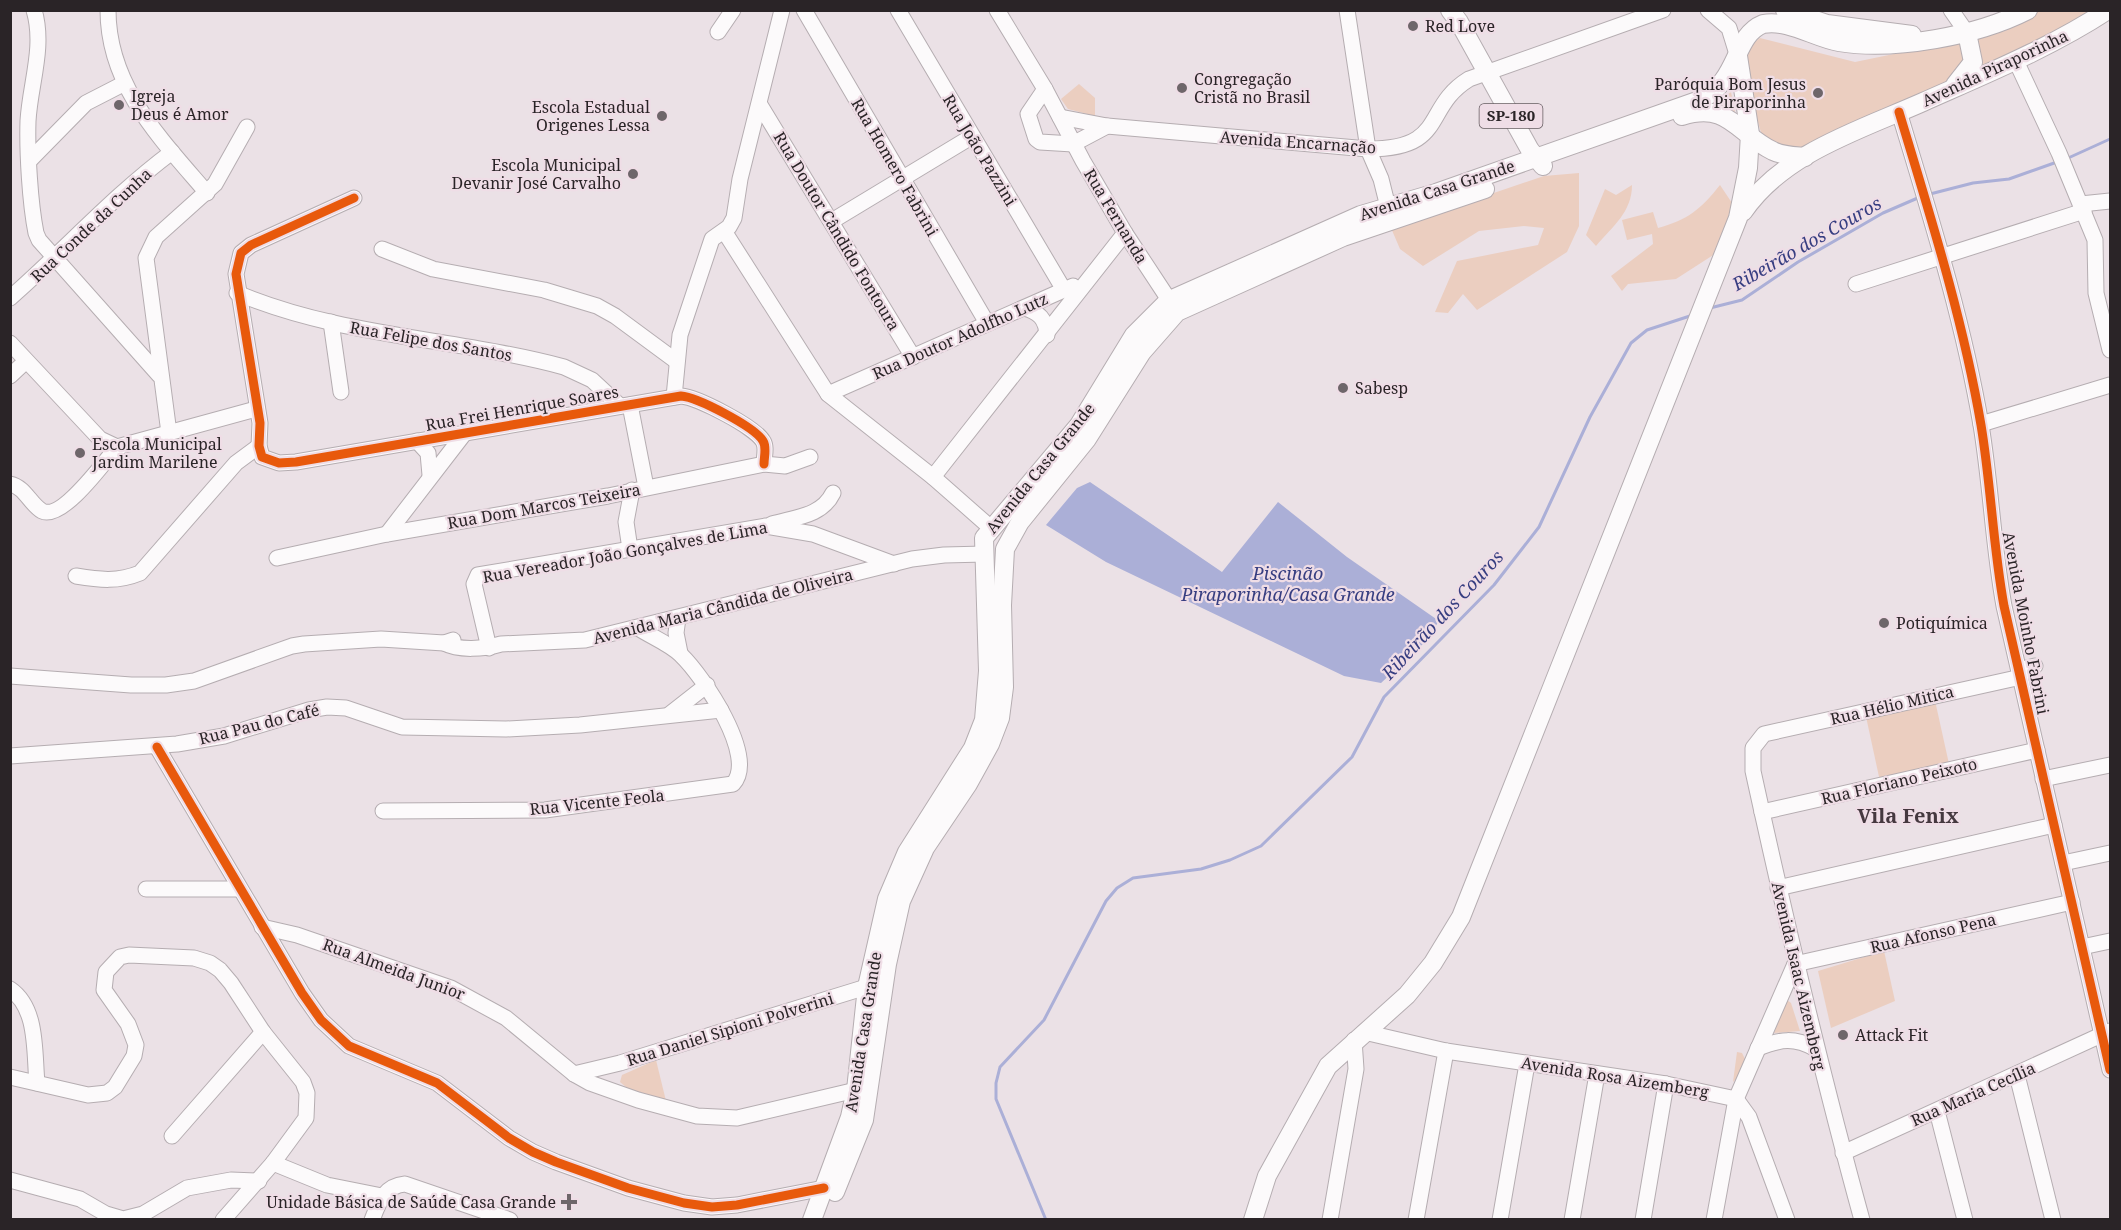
<svg xmlns="http://www.w3.org/2000/svg" width="2121" height="1230" font-family="'Noto Serif',serif">
  <style>
    .green { fill: #ebcec0 }
    .water { fill: #abafd7 }
    .lines { fill: none; stroke-linecap: round; stroke-linejoin: round }
    .stream { stroke: #abafd7; stroke-width: 3 }
    .minor-casing { stroke: #b5adb1; stroke-width: 17 }
    .major-casing { stroke: #b5adb1; stroke-width: 20 }
    .minor { stroke: #fcfafb; stroke-width: 15 }
    .major { stroke: #fcfafb; stroke-width: 18 }
    .cycleway-casing { stroke: #efdde6; stroke-width: 13 }
    .cycleway { stroke: #e8590c; stroke-width: 9 }
    .poi-dot { fill: #6e666a; stroke: #efdde6; stroke-width: 2 }
    .labels { text-anchor: middle; stroke-width: 4.5; stroke-linejoin: round; paint-order: stroke }
    .shield { fill: #efdde6; stroke: #655c60; stroke-width: 1.5 }
    .shield-label { font-size: 15px; font-weight: bold; fill: #2a2427 }
    .poi-label { font-size: 16px; fill: #2a2427; stroke: #efdde6; text-anchor: start }
    .street-label { font-size: 16px; fill: #2a2427; stroke: #efdde6 }
    .water-label { font-size: 18px; font-style: italic; fill: #373e81; stroke: #efdde6 }
    .quarter-label { font-size: 20px; font-weight: bold; fill: #45383f; stroke: #efdde6 }
  </style>
  <rect width="100%" height="100%" fill="#ebe1e6"/>
  <g class="green">
    <path d="M2039 11H2099L2028 49 1799 148 1790 149 1762 136C1755 108 1732 57 1760 38L1855 62 2005 31Z"/>
    <path d="M1079 84 1095 98V116L1068 109 1061 99Z"/>
    <path d="M1731 92 1735 112 1714 104Z"/>
    <path d="M1579 173V226L1567 252 1477 310 1463 294 1448 313 1435 312 1457 261 1538 245 1544 228 1524 226 1479 231 1423 266 1400 249 1391 228 1544 176Z"/>
    <path d="M1632 185C1632 212 1613 226 1596 246L1586 235 1605 189 1616 195Z"/>
    <path d="M1720 185 1736 209 1721 250 1676 279 1628 284 1622 291 1611 276 1653 244 1652 234 1627 240 1622 220 1653 212 1658 228C1688 220 1701 209 1720 185Z"/>
    <path d="M1934 696 1949 764 1881 786 1865 712Z"/>
    <path d="M1884 951 1895 1001 1831 1028 1818 971Z"/>
    <path d="M1787 1000 1791 1003 1800 1031 1774 1033Z"/>
    <path d="M1737 1052 1742 1053 1746 1061 1741 1074 1733 1082Z"/>
    <path d="M656 1060 666 1101 633 1093 620 1082 622 1075Z"/>
  </g>
  <path class="water" d="M1090 482 1222 572 1278 502 1347 557 1439 621 1425 642 1381 683 1344 676 1106 562 1046 525 1077 488Z"/>
  <g class="lines">
    <g class="stream">
      <path d="M2066 159 2110 139"/>
      <path d="M1930 194 1973 183 2009 179 2057 162"/>
      <path d="M1710 308 1742 300 1798 262 1883 213 1920 197"/>
      <path d="M1046 1220 996 1099V1083L1000 1067 1044 1020 1106 901 1117 888 1133 878 1201 869 1230 860 1261 846 1352 757 1384 697 1494 585 1539 527 1590 417 1631 343 1647 330 1693 315"/>
    </g>
    <g class="minor-casing">
      <g id="minor">
        <path d="M34 10C45 47 30 84 28 121 27 152 30 203 36 233L39 240 159 375"/>
        <path d="M108 10C108 86 160 138 207 193"/>
        <path d="M804 10 987 323"/>
        <path d="M898 10 1064 290"/>
        <path d="M997 10 1045 89 1083 161 1125 233 1175 309"/>
        <path d="M1347 10 1368 149 1381 179 1388 207"/>
        <path d="M1708 10 1729 28 1737 54"/>
        <path d="M1951 10 1967 33"/>
        <path d="M718 32 733 10"/>
        <path d="M2016 61 2059 153 2095 240 2096 293 2110 350"/>
        <path d="M1045 89 1028 114 1036 139 1040 142 1073 144 1107 126"/>
        <path d="M760 105 913 357"/>
        <path d="M1899 112C1930 215 1963 319 1981 425 1991 485 1993 546 2004 606L2110 1070"/>
        <path d="M1060 117 1107 126 1368 149C1448 149 1422 108 1469 79L1663 10"/>
        <path d="M30 160 86 103 123 84"/>
        <path d="M354 198 251 245 241 253 236 274 260 423 259 446 262 457 279 463 296 462 681 396C697 397 755 427 763 441 767 447 764 457 764 464"/>
        <path d="M2081 204 2110 201"/>
        <path d="M832 221 971 137"/>
        <path d="M724 231 828 394 933 477 991 528"/>
        <path d="M382 249 433 269 544 290 597 306 615 316 676 361"/>
        <path d="M1856 284 2084 211"/>
        <path d="M237 293C341 337 456 338 564 367L592 380 620 406"/>
        <path d="M10 298C65 250 113 196 172 152"/>
        <path d="M1024 308C1039 312 1046 319 1047 335"/>
        <path d="M331 322 341 392"/>
        <path d="M10 343 100 439 117 447 256 409"/>
        <path d="M10 376 26 361"/>
        <path d="M828 394 1073 286"/>
        <path d="M674 397 680 335 712 239 729 227 734 218 740 179 782 10"/>
        <path d="M630 405 646 487"/>
        <path d="M1981 424 2110 385"/>
        <path d="M169 433 146 258 156 237 215 184 247 127"/>
        <path d="M417 441 428 453 430 475"/>
        <path d="M933 477 1125 233"/>
        <path d="M10 484C25 487 30 504 42 511 62 521 105 461 117 447"/>
        <path d="M772 524C796 517 822 516 833 493"/>
        <path d="M387 534 464 434"/>
        <path d="M630 549 626 522 632 490"/>
        <path d="M277 558 387 534 608 496 764 464 785 466 810 457"/>
        <path d="M76 576C100 580 118 582 140 573L236 463 259 446"/>
        <path d="M678 618 676 633 680 653"/>
        <path d="M444 643C459 651 484 649 501 644L585 640 912 559 944 555 985 554"/>
        <path d="M489 648 474 584 478 575 766 526 813 534 894 564"/>
        <path d="M2019 670 2035 666"/>
        <path d="M10 676 131 685H166L194 681 292 646 304 644 381 639 444 643 453 640"/>
        <path d="M670 714 707 685"/>
        <path d="M157 747 302 993 321 1020 349 1046 437 1083 509 1138 533 1152 556 1162 628 1188 684 1203 712 1207 737 1205 824 1188"/>
        <path d="M10 756 177 744 224 736 309 710 327 707 346 708 402 727 506 729 580 725 721 710"/>
        <path d="M2043 779 2110 765"/>
        <path d="M383 811 545 810 733 784C758 757 703 676 681 655 670 644 652 637 638 628"/>
        <path d="M1762 812 2037 750"/>
        <path d="M2063 863 2110 853"/>
        <path d="M1778 888 2054 825"/>
        <path d="M146 889H240"/>
        <path d="M262 927 297 935 451 988 506 1018 574 1074 590 1083 638 1100 697 1116 737 1118 856 1090"/>
        <path d="M2082 947 2110 941"/>
        <path d="M1795 964 2072 902"/>
        <path d="M10 989C38 1008 34 1052 37 1083"/>
        <path d="M1364 1032 1446 1051 1666 1084 1736 1099 1749 1117 1787 1220"/>
        <path d="M1758 1048C1781 1039 1794 1037 1816 1049"/>
        <path d="M574 1074 620 1063 876 984"/>
        <path d="M2017 1075 2053 1220"/>
        <path d="M10 1077 88 1095 107 1093 115 1087 134 1056 136 1045 128 1024 104 990 106 972 120 957 129 955 194 958 210 963 220 970 231 983 263 1032 303 1082 307 1093 306 1118 273 1163 223 1220"/>
        <path d="M1937 1111 1965 1220"/>
        <path d="M172 1136 263 1032"/>
        <path d="M1843 1153 2110 1031"/>
        <path d="M273 1163 327 1185 382 1196"/>
        <path d="M10 1180 80 1199 106 1214 123 1219 143 1214 187 1188 231 1180 259 1181"/>
        <path d="M372 1220C379 1202 384 1186 405 1184L510 1220"/>
        <path d="M1330 1220 1356 1069 1354 1040"/>
        <path d="M1416 1220 1446 1051"/>
        <path d="M1500 1220 1527 1064"/>
        <path d="M1572 1220 1597 1074"/>
        <path d="M1643 1220 1666 1084"/>
        <path d="M1714 1220 1736 1099 1795 964"/>
        <path d="M1862 1220C1821 1071 1786 922 1753 771V748L1764 734 2021 677"/>
      </g>
    </g>
    <g class="major-casing">
      <g id="major">
        <path d="M1450 10 1459 22 1530 150 1543 166"/>
        <path d="M1785 10 1827 24 1912 35"/>
        <path d="M1955 85 1973 62 1967 33"/>
        <path d="M1682 116C1729 101 1737 134 1773 151 1783 156 1794 156 1805 157"/>
        <path d="M1743 212C1783 153 1860 130 1923 102 1986 74 2050 48 2108 10"/>
        <path d="M835 1192 864 1120 887 964 901 901 925 848 968 784 990 744 1000 718 1004 687 1002 605 1005 549 1020 522 1087 439 1142 352 1177 312 1343 237 1485 189"/>
        <path d="M812 1220 850 1117 856 1090 867 987 887 899 907 852 973 748 984 720 988 671 984 538 1079 425 1134 335 1168 301 1361 215 1436 193 1700 100C1740 80 1733 36 1763 24 1788 19 1815 38 1839 42 1895 51 1977 36 2028 10"/>
        <path d="M1253 1220 1267 1176 1328 1066 1407 995 1433 963 1461 917 1738 218 1748 168 1750 134 1738 56"/>
      </g>
    </g>
    <use href="#minor" class="minor"/>
    <use href="#major" class="major"/>
    <g class="cycleway-casing">
      <g id="cycleway">
        <path d="M1899 112C1930 215 1963 319 1981 425 1991 485 1993 546 2004 606L2110 1070"/>
        <path d="M354 198 251 245 241 253 236 274 260 423 259 446 262 457 279 463 296 462 681 396C697 397 755 427 763 441 767 447 764 457 764 464"/>
        <path d="M157 747 302 993 321 1020 349 1046 437 1083 509 1138 533 1152 556 1162 628 1188 684 1203 712 1207 737 1205 824 1188"/>
      </g>
    </g>
    <use href="#cycleway" class="cycleway"/>
  </g>
  <g class="poi-dot">
    <circle cx="1413" cy="26" r="6"/>
    <circle cx="1182" cy="88" r="6"/>
    <circle cx="1818" cy="93" r="6"/>
    <circle cx="119" cy="105" r="6"/>
    <circle cx="662" cy="116" r="6"/>
    <circle cx="633" cy="174" r="6"/>
    <circle cx="1343" cy="388" r="6"/>
    <circle cx="80" cy="453" r="6"/>
    <circle cx="1884" cy="623" r="6"/>
    <circle cx="1843" cy="1035" r="6"/>
    <path d="M566 1193h6v6h6v6h-6v6h-6v-6h-6v-6h6z"/>
  </g>
  <g class="labels">
    <rect class="shield" x="1479.5" y="104" width="63" height="24" rx="4.5"/>
    <g class="shield-label">
      <text x="1511" y="121">SP-180</text>
    </g>
    <g class="poi-label">
      <text x="1425" y="32">Red Love</text>
      <text x="1194" y="85">Congregação<tspan x="1194" dy="18">Cristã no Brasil</tspan></text>
      <text x="1806" y="90" text-anchor="end">Paróquia Bom Jesus<tspan x="1806" dy="18">de Piraporinha</tspan></text>
      <text x="131" y="102">Igreja<tspan x="131" dy="18">Deus é Amor</tspan></text>
      <text x="650" y="113" text-anchor="end">Escola Estadual<tspan x="650" dy="18">Origenes Lessa</tspan></text>
      <text x="621" y="171" text-anchor="end">Escola Municipal<tspan x="621" dy="18">Devanir José Carvalho</tspan></text>
      <text x="1355" y="394">Sabesp</text>
      <text x="92" y="450">Escola Municipal<tspan x="92" dy="18">Jardim Marilene</tspan></text>
      <text x="1896" y="629">Potiquímica</text>
      <text x="1855" y="1041">Attack Fit</text>
      <text x="556" y="1208" text-anchor="end">Unidade Básica de Saúde Casa Grande</text>
    </g>
    <g class="street-label">
      <text transform="translate(1995 68) rotate(-25)" y="6">Avenida Piraporinha</text>
      <text transform="translate(1298 142) rotate(4)" y="6">Avenida Encarnação</text>
      <text transform="translate(980 150) rotate(59)" y="6">Rua João Pazzini</text>
      <text transform="translate(895 167) rotate(60)" y="6">Rua Homero Fabrini</text>
      <text transform="translate(1437 190) rotate(-18)" y="6">Avenida Casa Grande</text>
      <text transform="translate(1116 216) rotate(59)" y="6">Rua Fernanda</text>
      <text transform="translate(91 225) rotate(-43)" y="6">Rua Conde da Cunha</text>
      <text transform="translate(837 231) rotate(59)" y="6">Rua Doutor Cândido Fontoura</text>
      <text transform="translate(960 336) rotate(-24)" y="6">Rua Doutor Adolfho Lutz</text>
      <text transform="translate(431 341) rotate(10)" y="6">Rua Felipe dos Santos</text>
      <text transform="translate(522 408) rotate(-10)" y="6">Rua Frei Henrique Soares</text>
      <text transform="translate(1040 468) rotate(-51)" y="6">Avenida Casa Grande</text>
      <text transform="translate(544 506) rotate(-10)" y="6">Rua Dom Marcos Teixeira</text>
      <text transform="translate(625 552) rotate(-10)" y="6">Rua Vereador João Gonçalves de Lima</text>
      <text transform="translate(723 606) rotate(-14)" y="6">Avenida Maria Cândida de Oliveira</text>
      <text transform="translate(2026 623) rotate(79)" y="6">Avenida Moinho Fabrini</text>
      <text transform="translate(1892 705) rotate(-13)" y="6">Rua Hélio Mitica</text>
      <text transform="translate(259 724) rotate(-14)" y="6">Rua Pau do Café</text>
      <text transform="translate(1899 781) rotate(-13)" y="6">Rua Floriano Peixoto</text>
      <text transform="translate(597 802) rotate(-6)" y="6">Rua Vicente Feola</text>
      <text transform="translate(1933 933) rotate(-13)" y="6">Rua Afonso Pena</text>
      <text transform="translate(394 969) rotate(20)" y="6">Rua Almeida Junior</text>
      <text transform="translate(1799 976) rotate(77)" y="6">Avenida Isaac Aizemberg</text>
      <text transform="translate(730 1029) rotate(-17)" y="6">Rua Daniel Sipioni Polverini</text>
      <text transform="translate(863 1032) rotate(-81)" y="6">Avenida Casa Grande</text>
      <text transform="translate(1615 1077) rotate(9)" y="6">Avenida Rosa Aizemberg</text>
      <text transform="translate(1973 1094) rotate(-24)" y="6">Rua Maria Cecília</text>
    </g>
    <g class="water-label">
      <text transform="translate(1807 244) rotate(-30)" y="6">Ribeirão dos Couros</text>
      <text x="1288" y="580">Piscinão<tspan x="1288" dy="21">Piraporinha/Casa Grande</tspan></text>
      <text transform="translate(1443 615) rotate(-47)" y="6">Ribeirão dos Couros</text>
    </g>
    <g class="quarter-label">
      <text x="1908" y="823">Vila Fenix</text>
    </g>
  </g>
  <rect width="2121" height="1230" fill="none" stroke="#2a2427" stroke-width="24"/>
</svg>
